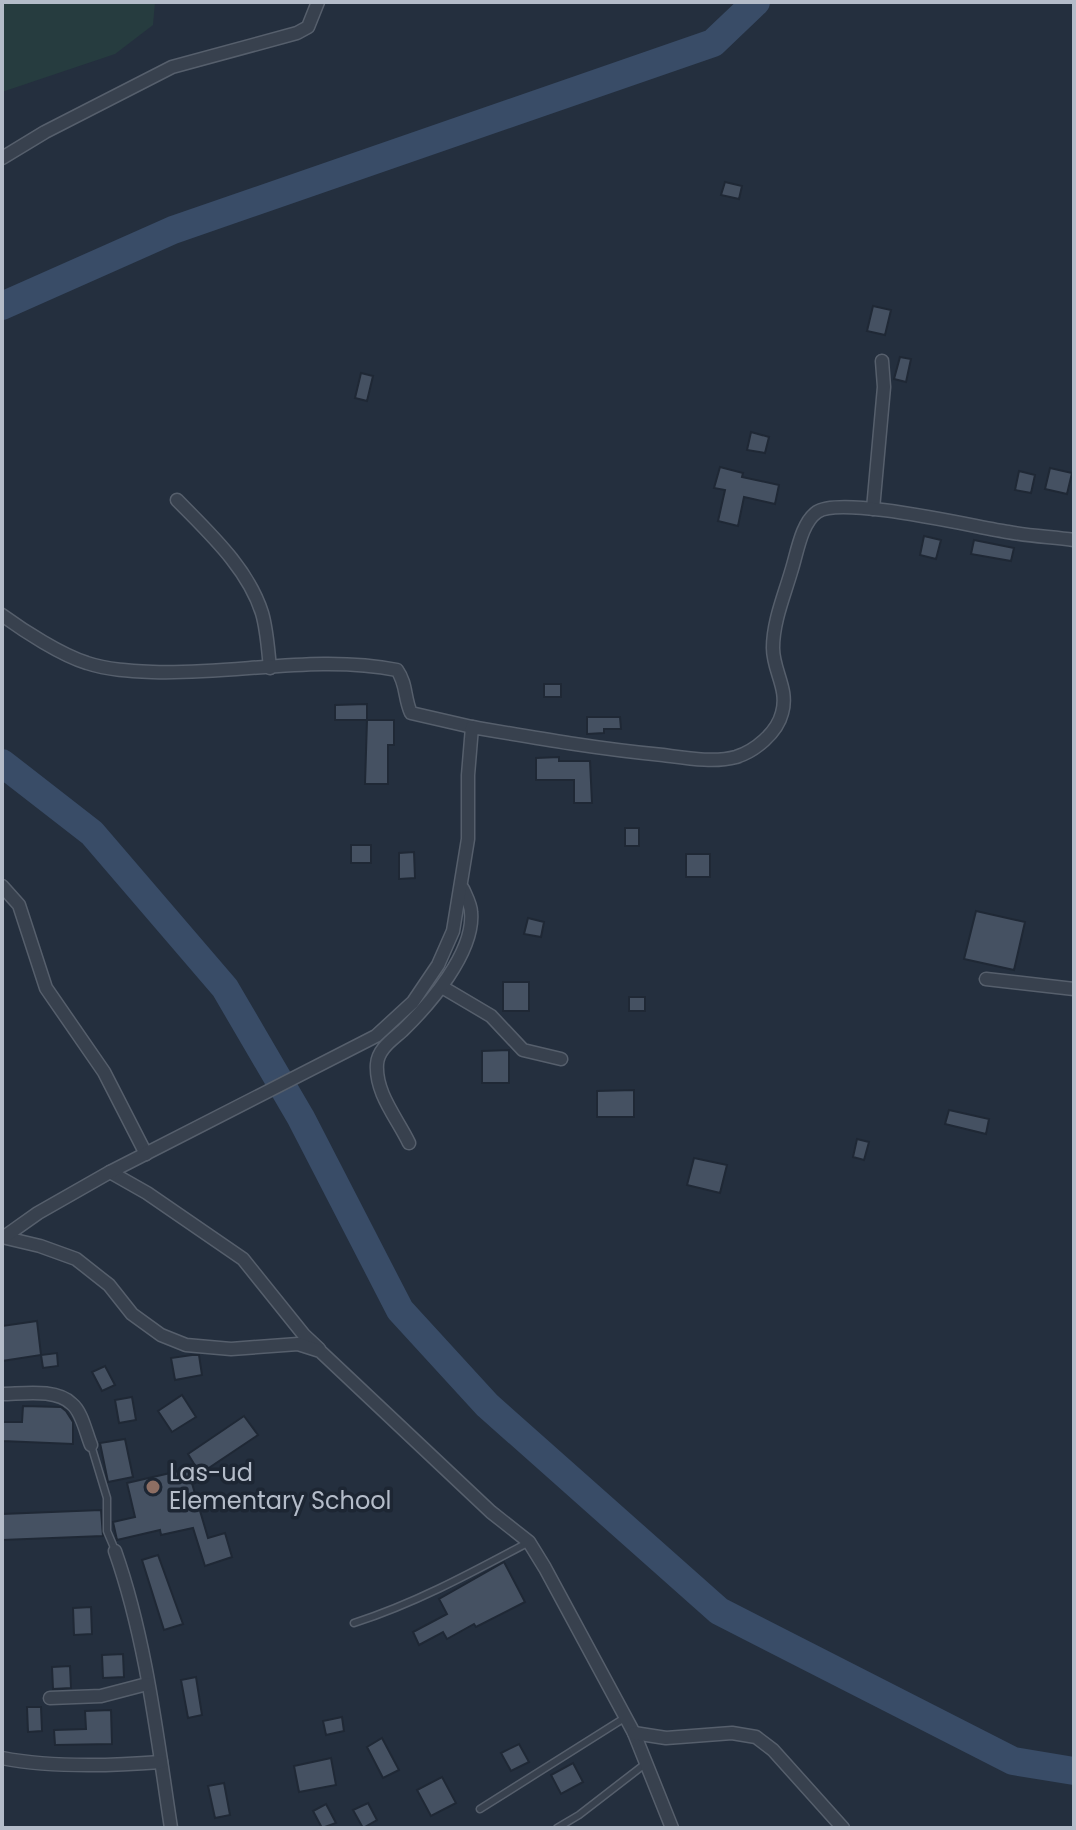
<svg xmlns="http://www.w3.org/2000/svg" width="1076" height="1830" font-family="Poppins,sans-serif">
  <style>
    .green { fill: #263c3f }
    .lines { fill: none; stroke-linecap: round; stroke-linejoin: round }
    .river { stroke: #394c67; stroke-width: 28 }
    .building { fill: #455162; stroke: #1f2835; stroke-width: 2 }
    .lane-casing { stroke: #565f6c; stroke-width: 9 }
    .street-casing { stroke: #565f6c; stroke-width: 15 }
    .lane { stroke: #38414e; stroke-width: 6 }
    .street { stroke: #38414e; stroke-width: 12 }
    .education-dot { fill: #8d6e63; stroke: #1d2633; stroke-width: 3 }
    .labels { text-anchor: middle; stroke-width: 7; stroke-linejoin: round; paint-order: stroke }
    .poi-label { font-size: 24px; fill: #b4bcc9; stroke: #1d2633; text-anchor: start }
  </style>
  <rect width="100%" height="100%" fill="#242f3e"/>
  <path class="green" d="M2 2H155L153 25 115 54 2 92Z"/>
  <g class="lines">
    <g class="river">
      <path d="M2 306 173 230 713 43 756 2"/>
      <path d="M2 763 92 833 225 988 301 1118 400 1310 487 1405 719 1611 1013 1761 1074 1771"/>
    </g>
  </g>
  <g class="building">
    <path d="M725 182 742 186 739 199 721 195Z"/>
    <path d="M873 306 891 310 885 335 867 331Z"/>
    <path d="M900 357 911 359 906 382 894 379Z"/>
    <path d="M361 373 373 376 367 401 355 398Z"/>
    <path d="M751 432 769 437 765 453 747 450Z"/>
    <path d="M720 467 743 473 742 477 779 485 775 504 744 497 738 526 718 521 725 490 714 488Z"/>
    <path d="M1050 468 1072 473 1067 494 1045 489Z"/>
    <path d="M1019 471 1035 475 1031 493 1015 490Z"/>
    <path d="M924 536 941 540 936 559 920 555Z"/>
    <path d="M974 540 1014 548 1011 561 971 554Z"/>
    <rect x="544" y="684" width="17" height="13"/>
    <path d="M367 704V720H335V705Z"/>
    <path d="M587 717H620L621 729H604V733L587 734Z"/>
    <path d="M367 720H394V745H388V784H365Z"/>
    <path d="M559 757V761H590L592 803H574V780H536V758Z"/>
    <rect x="625" y="828" width="14" height="18"/>
    <rect x="351" y="845" width="20" height="18"/>
    <path d="M414 852 415 878 399 879V853Z"/>
    <rect x="686" y="854" width="24" height="23"/>
    <path d="M976 911 1025 922 1014 970 964 959Z"/>
    <path d="M528 918 544 922 541 937 524 934Z"/>
    <rect x="503" y="982" width="26" height="29"/>
    <rect x="629" y="997" width="16" height="14"/>
    <path d="M509 1050V1083H482V1051Z"/>
    <path d="M634 1090V1117H597V1091Z"/>
    <path d="M949 1110 989 1119 986 1134 945 1124Z"/>
    <path d="M857 1139 869 1142 864 1160 853 1157Z"/>
    <path d="M694 1158 727 1165 720 1193 687 1185Z"/>
    <path d="M37 1321 41 1355 2 1361V1326Z"/>
    <path d="M57 1353 58 1366 43 1368 41 1355Z"/>
    <path d="M192 1355H199L202 1375 175 1380 171 1358Z"/>
    <path d="M105 1366 115 1385 102 1391 92 1372Z"/>
    <path d="M182 1395 196 1417 172 1432 158 1411Z"/>
    <path d="M132 1397 136 1420 119 1423 115 1400Z"/>
    <path d="M23 1406 61 1407 66 1411 73 1422V1444L2 1441V1422H22Z"/>
    <path d="M244 1416 258 1435 191 1480 208 1538 225 1533 232 1557 205 1566 193 1528 161 1535 160 1530 117 1540 113 1522 135 1517 127 1483 196 1467 188 1454Z"/>
    <path d="M125 1439 133 1477 108 1482 100 1443Z"/>
    <path d="M101 1510 103 1536 2 1540V1514Z"/>
    <path d="M158 1555 183 1624 164 1630 142 1560Z"/>
    <path d="M504 1562 525 1602 476 1627 474 1624 447 1639 443 1632 419 1645 413 1632 447 1614 439 1599Z"/>
    <path d="M91 1607 92 1634 74 1635 73 1608Z"/>
    <path d="M123 1654 124 1677 103 1678 102 1655Z"/>
    <path d="M70 1666 71 1688 53 1689 52 1667Z"/>
    <path d="M196 1677 202 1715 188 1718 181 1680Z"/>
    <path d="M27 1707H41L42 1731 28 1732Z"/>
    <path d="M111 1710 112 1744 55 1745 54 1730 86 1729 85 1711Z"/>
    <path d="M342 1717 344 1731 326 1735 323 1721Z"/>
    <path d="M382 1738 399 1770 383 1778 367 1747Z"/>
    <path d="M519 1744 529 1762 511 1771 501 1753Z"/>
    <path d="M331 1758 336 1785 299 1792 294 1766Z"/>
    <path d="M573 1763 583 1782 561 1794 551 1775Z"/>
    <path d="M442 1777 456 1803 431 1816 417 1790Z"/>
    <path d="M224 1783 230 1815 215 1818 208 1786Z"/>
    <path d="M368 1803 377 1820 363 1828 353 1810Z"/>
    <path d="M326 1804 336 1823 322 1828 313 1811Z"/>
  </g>
  <g class="lines">
    <g class="lane-casing">
      <g id="lane">
        <path d="M91 1445 107 1498V1531L115 1550"/>
        <path d="M354 1623C416 1603 471 1573 529 1542"/>
        <path d="M480 1809 626 1717"/>
        <path d="M557 1828 579 1815 645 1764"/>
      </g>
    </g>
    <g class="street-casing">
      <g id="street">
        <path d="M2 158 45 132 172 67 297 33 308 27 318 2"/>
        <path d="M177 500C208 532 248 568 262 613 267 630 268 649 270 668"/>
        <path d="M873 509 884 387 882 361"/>
        <path d="M2 615C24 631 61 655 87 663 108 670 131 671 153 672 233 675 317 654 397 670 407 684 404 698 411 713L472 727"/>
        <path d="M2 886 19 905 46 988 104 1072 146 1154"/>
        <path d="M986 979 1074 989"/>
        <path d="M442 987 491 1016 523 1050 561 1059"/>
        <path d="M409 1143C397 1118 375 1093 377 1064 378 1049 392 1040 402 1031 429 1005 475 952 471 912 471 905 466 896 463 889"/>
        <path d="M110 1172 147 1193 243 1259 304 1335 319 1349"/>
        <path d="M2 1237 40 1246 76 1259 109 1285 132 1314 161 1335 186 1345 231 1349 298 1344 320 1351 491 1512 529 1542 545 1568 634 1733 672 1828"/>
        <path d="M4 1237 38 1213 110 1172 376 1036 413 1002 438 965 453 931 468 839V775L472 727C536 738 599 749 663 755 686 758 714 763 736 757 755 751 777 733 782 713 789 689 773 671 773 648 773 622 784 596 791 572 797 554 801 523 817 512 841 495 975 527 1008 532 1030 536 1052 537 1074 540"/>
        <path d="M2 1394C22 1394 56 1388 72 1404 82 1412 86 1433 91 1445"/>
        <path d="M115 1551C146 1639 157 1736 171 1828"/>
        <path d="M50 1698 101 1696 147 1684"/>
        <path d="M634 1733 666 1738 732 1733 756 1737 773 1750 843 1828"/>
        <path d="M2 1758C53 1768 110 1766 161 1762"/>
      </g>
    </g>
    <use href="#lane" class="lane"/>
    <use href="#street" class="street"/>
  </g>
  <circle class="education-dot" cx="153" cy="1487" r="8"/>
  <g class="labels">
    <g class="poi-label">
      <text x="169" y="1481">Las-ud<tspan x="169" dy="28">Elementary School</tspan></text>
    </g>
  </g>
  <rect width="1076" height="1830" fill="none" stroke="#b4bcc9" stroke-width="8"/>
</svg>
